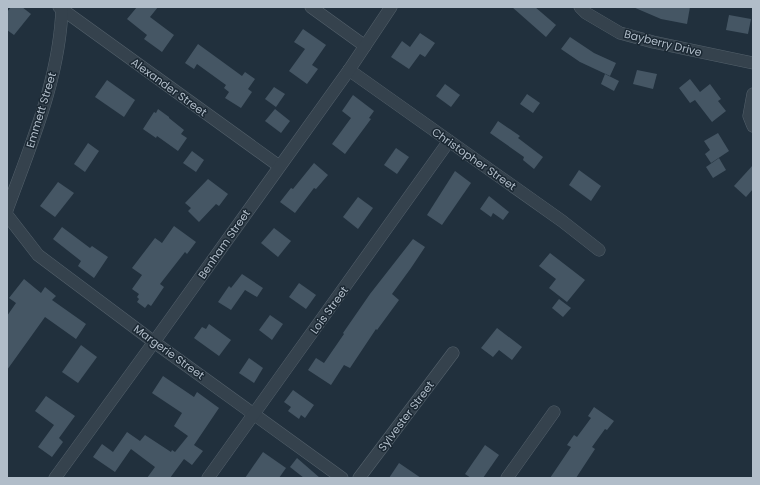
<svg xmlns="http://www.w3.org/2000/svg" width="760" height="485" font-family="Poppins,sans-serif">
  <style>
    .building { fill: #455664 }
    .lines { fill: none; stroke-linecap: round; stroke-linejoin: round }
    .street-casing { stroke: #53606b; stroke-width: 13 }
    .street { stroke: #35424d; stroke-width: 12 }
    .labels { text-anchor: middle; stroke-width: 3; stroke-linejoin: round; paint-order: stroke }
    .street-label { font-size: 11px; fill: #b1bdc9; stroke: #1a2732 }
  </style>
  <rect width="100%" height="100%" fill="#21303d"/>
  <g class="building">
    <path d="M11 7H22L31 14 14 35 7 30V12Z"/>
    <path d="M137 7H158L150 17 174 35 162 52 144 39 147 35 127 19Z"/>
    <path d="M512 7H535L556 25 546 37Z"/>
    <path d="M633 7H690L687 24 661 19Z"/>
    <path d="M729 15 751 19 748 34 726 30Z"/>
    <path d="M303 29 326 45 312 65 318 69 307 84 289 71 305 49 294 42Z"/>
    <path d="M420 33 435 43 425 57 420 54 409 69 391 57 402 41 410 47Z"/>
    <path d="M570 37 594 53 616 63 610 76 580 62 561 49Z"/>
    <path d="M198 44 242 76 245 72 255 79 248 89 252 92 241 108 225 98 229 92 224 88 226 85 197 64 194 69 185 63Z"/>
    <path d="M637 70 657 74 653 89 633 84Z"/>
    <path d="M605 74 619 81 614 91 601 84Z"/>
    <path d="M690 79 700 92 710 84 721 99 718 101 726 111 712 122 695 100 690 103 679 88Z"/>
    <path d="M107 80 135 100 124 117 95 97Z"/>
    <path d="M445 84 460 95 451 107 436 96Z"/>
    <path d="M274 87 285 94 276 107 265 99Z"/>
    <path d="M527 94 540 103 533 113 520 104Z"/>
    <path d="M353 95 374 111 369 118 371 119 345 154 332 144 351 118 342 111Z"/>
    <path d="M158 109 169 117V118L184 130 181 134 187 138 178 151 157 136 156 138 143 129 154 112 156 113Z"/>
    <path d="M275 109 290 121 281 133 265 121Z"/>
    <path d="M498 121 520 136 518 138 543 157 534 169 523 160 524 157 490 133Z"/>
    <path d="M718 133 729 151 711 163 705 154 710 150 704 141Z"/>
    <path d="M88 143 99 151 85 172 74 164Z"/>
    <path d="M396 148 409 157 397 174 384 165Z"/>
    <path d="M192 151 204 160 196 172 183 163Z"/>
    <path d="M719 158 726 170 713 178 706 167Z"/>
    <path d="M314 163 328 175 316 189 314 188 295 213 280 202 291 188 293 189Z"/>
    <path d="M753 165V189L746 197 734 186Z"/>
    <path d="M579 170 601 186 591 201 569 185Z"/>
    <path d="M455 171 471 183 442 225 427 215Z"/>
    <path d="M208 179 228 194 219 206 216 204 199 222 188 211 191 208 185 203Z"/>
    <path d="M58 182 74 193 55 217 40 206Z"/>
    <path d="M489 196 509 212 503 220 493 213 491 217 480 209Z"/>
    <path d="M358 197 373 208 358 229 343 217Z"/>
    <path d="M174 226 196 242 187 254 185 252 160 284 164 287 151 306 148 304 145 308 137 302 139 299 137 297 139 294 132 289 142 275 132 268 155 238 162 243Z"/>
    <path d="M62 227 90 248 92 246 108 257 94 278 78 266 81 261 53 239Z"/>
    <path d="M274 228 291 241 278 257 261 243Z"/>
    <path d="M413 239 425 247 411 268 392 294 399 300 377 330 376 329 350 368 344 365 331 385 308 370 316 358 324 363 344 334 343 333 370 294Z"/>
    <path d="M550 253 585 280 567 302 549 288 556 279 539 266Z"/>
    <path d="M242 274 263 288 257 297 245 290 231 310 218 302 229 286 231 288Z"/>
    <path d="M24 279 41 293 45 287 56 296 52 300 86 324 76 339 45 317 7 370V316L16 303 9 298Z"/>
    <path d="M299 283 316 295 306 309 289 297Z"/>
    <path d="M559 299 571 308 563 317 552 308Z"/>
    <path d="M270 315 283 324 272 340 259 330Z"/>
    <path d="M209 324 231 340 219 356 194 338 202 327 206 329Z"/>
    <path d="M497 328 522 347 512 360 499 350 493 357 481 348Z"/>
    <path d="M81 345 97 357 78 383 62 372Z"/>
    <path d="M249 358 263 368 254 383 239 373Z"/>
    <path d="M163 376 194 397 197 392 219 408 194 445 203 451 192 465 184 459 170 478H147L155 467 131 449 115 472 93 457 102 444 113 452 127 432 140 441 145 435 171 452 172 450 175 452 188 436 174 426 182 413 152 393Z"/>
    <path d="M293 390 314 405 305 418 301 415 299 419 288 411 291 407 284 402Z"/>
    <path d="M46 396 75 416 59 438 63 442 52 457 38 447 54 425 35 411Z"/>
    <path d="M594 407 614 421 607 430 605 429 592 447 595 449 576 478H550L571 447 567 445 574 435 577 437 591 418 588 416Z"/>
    <path d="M485 445 499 455 483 478H471L465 474Z"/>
    <path d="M263 452 286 468 279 478H245Z"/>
    <path d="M297 458 320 478H304L290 467Z"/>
    <path d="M399 463 421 478H389Z"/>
  </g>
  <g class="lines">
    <g class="street-casing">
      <g id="street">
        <path d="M59 7 279 166"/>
        <path d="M311 7 365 46"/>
        <path d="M580 7 586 13 620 33 653 42 753 63"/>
        <path d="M349 70 562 221 599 250"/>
        <path d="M753 94 749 116 753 126"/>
        <path d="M7 210C31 144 60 78 62 7"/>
        <path d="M7 215 38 255 154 342 342 478"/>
        <path d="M55 478 154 342 349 70 391 7"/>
        <path d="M208 478 449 141"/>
        <path d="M359 478 453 353"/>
        <path d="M507 478 554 412"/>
      </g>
    </g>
    <use href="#street" class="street"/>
  </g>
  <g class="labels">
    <g class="street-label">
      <text transform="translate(663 43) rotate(14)" y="4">Bayberry Drive</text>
      <text transform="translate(169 87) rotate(36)" y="4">Alexander Street</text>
      <text transform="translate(41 110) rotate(-73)" y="4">Emmett Street</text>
      <text transform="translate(474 159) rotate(35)" y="4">Christopher Street</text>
      <text transform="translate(224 244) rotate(-55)" y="4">Benham Street</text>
      <text transform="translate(329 310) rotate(-54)" y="4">Lois Street</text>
      <text transform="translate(169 352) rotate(36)" y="4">Margerie Street</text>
      <text transform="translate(406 416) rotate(-53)" y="4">Sylvester Street</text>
    </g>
  </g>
  <rect width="760" height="485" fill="none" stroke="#b1bdc9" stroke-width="16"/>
</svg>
